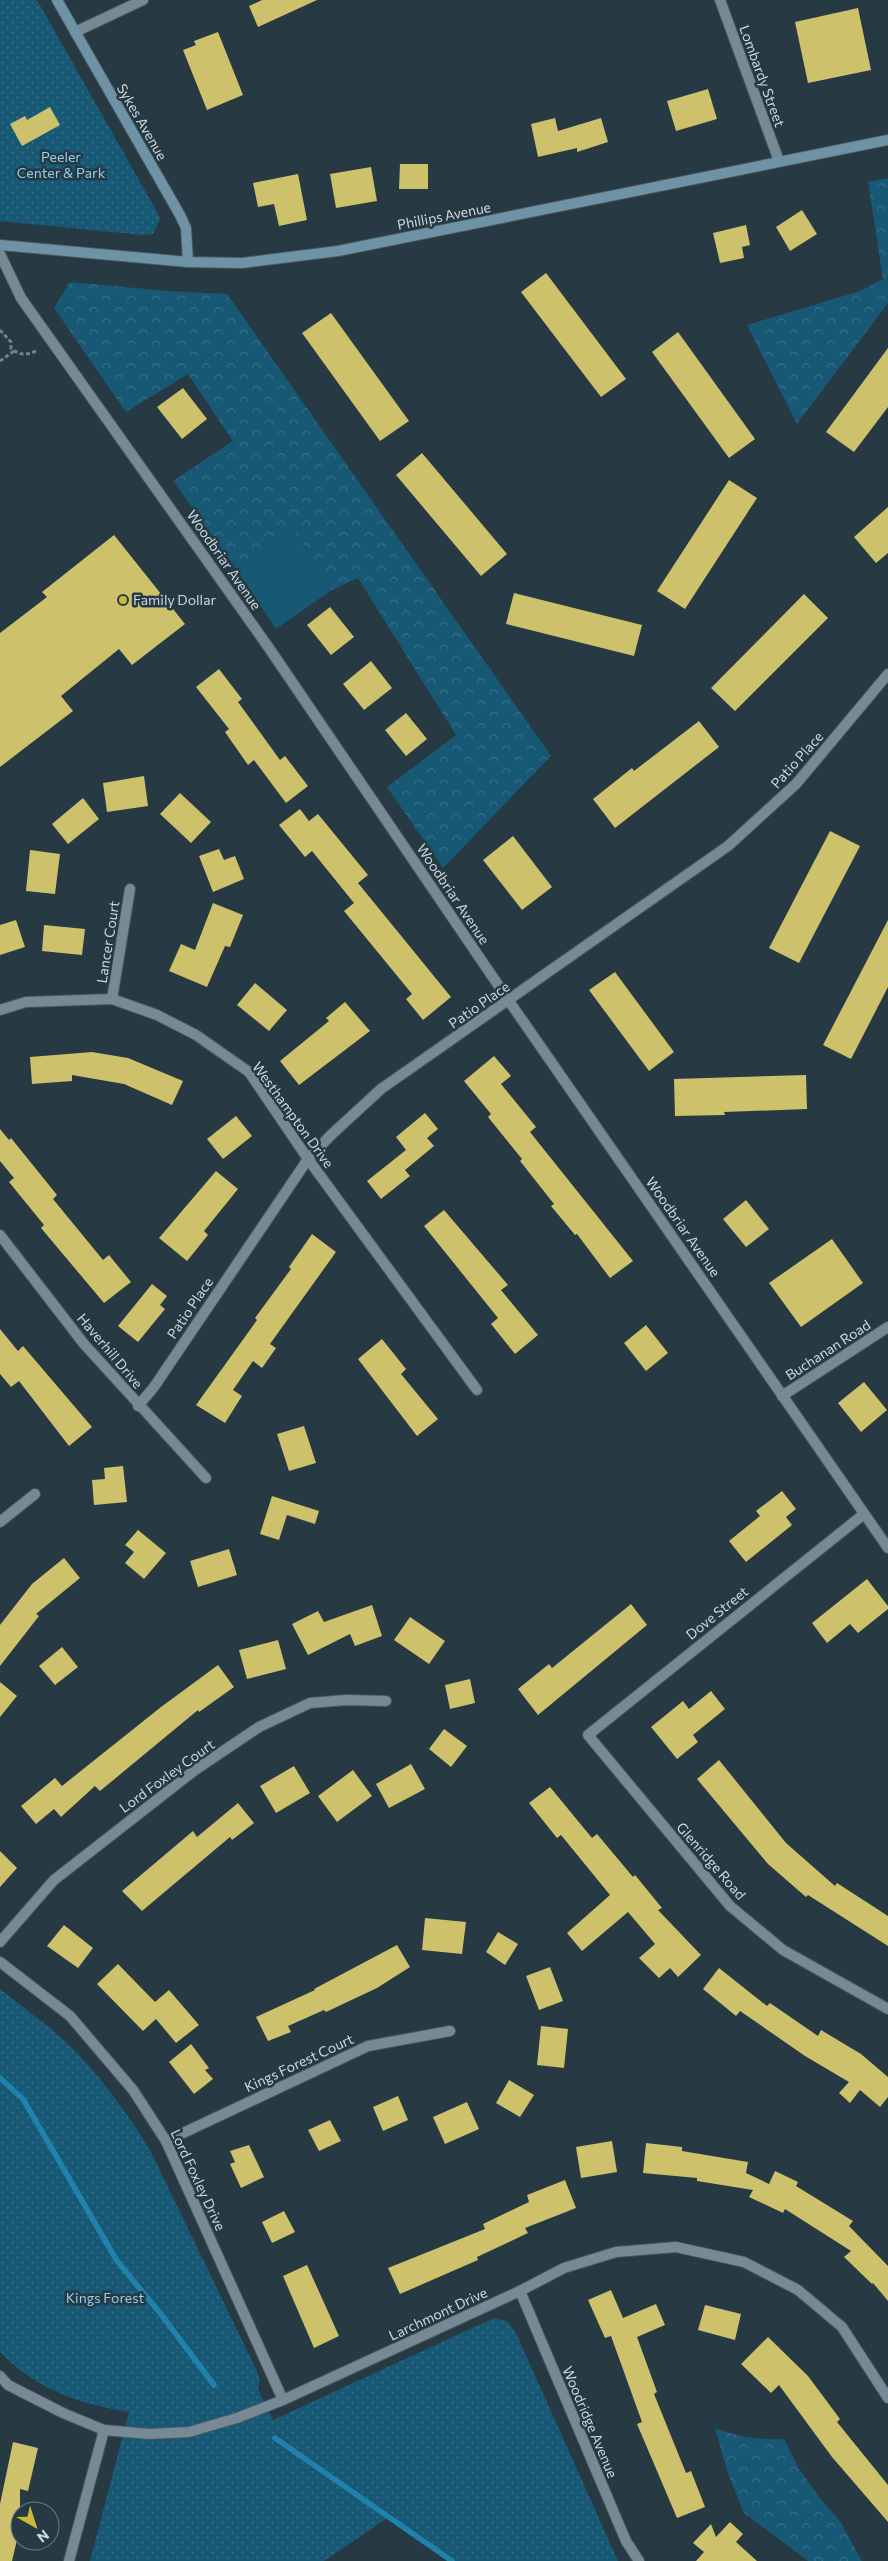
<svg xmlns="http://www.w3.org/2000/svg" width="888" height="2561" font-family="Commissioner,sans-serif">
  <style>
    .green { fill: #175875 }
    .forest { fill: url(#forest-crowns) }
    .park { fill: url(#park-dots) }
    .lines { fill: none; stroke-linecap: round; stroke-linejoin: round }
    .stream { stroke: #1f81ac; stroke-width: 5.5 }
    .building { fill: #cdc16c }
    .street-casing { stroke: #48575f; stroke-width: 12 }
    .secondary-casing { stroke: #48575f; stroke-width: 12 }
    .path { stroke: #75848b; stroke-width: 3; stroke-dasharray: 4 2.5; stroke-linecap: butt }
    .street { stroke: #768994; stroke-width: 10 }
    .secondary { stroke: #6f93a6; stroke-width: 10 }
    .poi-dot { fill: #cbba39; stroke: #273942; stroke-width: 2 }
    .labels { text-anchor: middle; stroke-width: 5; stroke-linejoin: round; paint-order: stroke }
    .street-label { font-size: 14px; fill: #cdd8de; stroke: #273942 }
    .park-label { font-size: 14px; fill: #8dcef1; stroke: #273942 }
    .poi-label { font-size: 14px; fill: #cdd8de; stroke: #273942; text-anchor: start }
  </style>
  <defs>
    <pattern id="forest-crowns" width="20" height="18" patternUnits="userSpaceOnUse" patternTransform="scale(1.25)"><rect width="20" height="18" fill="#175875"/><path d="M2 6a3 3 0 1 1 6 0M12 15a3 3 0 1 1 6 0" fill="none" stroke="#386f88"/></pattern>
    <pattern id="park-dots" width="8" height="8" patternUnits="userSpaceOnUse" patternTransform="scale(1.25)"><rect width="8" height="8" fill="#175875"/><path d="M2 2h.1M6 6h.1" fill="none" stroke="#386f88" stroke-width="1.8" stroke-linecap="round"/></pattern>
  </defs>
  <rect width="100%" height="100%" fill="#273942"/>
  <path class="green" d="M294 531 332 590 276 629 236 569Z"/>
  <g class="forest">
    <path d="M888 178V303L797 424 747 325 860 291 883 279 868 182Z"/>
    <path d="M70 282 168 291 227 294 551 756 443 868 387 787 456 735 358 578 332 590 294 531 236 569 173 481 233 441 188 374 126 412 54 308Z"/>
    <path d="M715 2428C738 2437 760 2440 784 2439L798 2467 818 2496 840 2521 862 2561H808L744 2513 728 2474Z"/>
  </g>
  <g class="park">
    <path d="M0 0H37L156 210 160 219 153 234 143 235 0 221Z"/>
    <path d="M0 1989C22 2007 46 2023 66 2042 100 2075 127 2112 151 2152L256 2369 260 2380 258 2389 273 2420 494 2318 507 2321 516 2333 618 2561H452L389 2517 324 2561H90L129 2412C79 2404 37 2390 0 2352Z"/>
  </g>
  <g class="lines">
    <g class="stream">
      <path d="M0 2078 23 2099 117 2261 160 2313 214 2385"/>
      <path d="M275 2438 452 2561"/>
    </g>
  </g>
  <g class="building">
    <path d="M262 0H317L258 27 249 6Z"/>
    <path d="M858 8 871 70 808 83 795 22Z"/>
    <path d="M218 32 243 95 207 110 183 50 196 45 194 41Z"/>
    <path d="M708 89 717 119 676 131 667 101Z"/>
    <path d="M50 107 60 125 22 146 10 124 25 116 27 120Z"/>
    <path d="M555 118 558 131 601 118 608 142 577 152V148L538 157 531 124Z"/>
    <path d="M400 164H428V189H399Z"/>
    <path d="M371 167 377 201 336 208 330 174Z"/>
    <path d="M298 174 307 220 279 226 274 204 258 207 253 183Z"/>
    <path d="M802 210 817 234 790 251 776 227Z"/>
    <path d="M746 225 750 245 742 247 744 258 720 263 713 233Z"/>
    <path d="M546 273 626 379 601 397 521 292Z"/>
    <path d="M331 313 409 421 380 441 302 333Z"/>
    <path d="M678 332 755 439 729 458 652 352Z"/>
    <path d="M888 348V407L854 452 826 432Z"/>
    <path d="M183 388 207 419 182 439 157 407Z"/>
    <path d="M422 453 507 554 481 576 396 475Z"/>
    <path d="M729 480 757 498 685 609 657 591Z"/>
    <path d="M888 507V553L876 563 854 537Z"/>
    <path d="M114 535 185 624 132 665 119 649 61 696 73 711 0 767V633L47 597 42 592Z"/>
    <path d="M514 593 642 625 634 656 506 624Z"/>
    <path d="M804 594 828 618 735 711 711 688Z"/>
    <path d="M330 607 354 637 331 655 307 625Z"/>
    <path d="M371 661 392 688 364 710 343 684Z"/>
    <path d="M219 669 242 699 238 702 280 760 285 756 308 786 286 803 254 760 248 765 225 732 229 729 196 687Z"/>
    <path d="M406 713 427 739 406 756 385 730Z"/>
    <path d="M699 721 719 747 615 828 593 799 632 768 634 771Z"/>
    <path d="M144 776 148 806 107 812 103 783Z"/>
    <path d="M180 793 211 822 191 843 160 814Z"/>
    <path d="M83 798 99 819 68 844 52 824Z"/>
    <path d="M300 809 309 821 318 814 368 875 358 883 451 997 423 1020 406 999 412 994 344 911 354 903 312 851 305 857 279 825Z"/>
    <path d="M830 831 860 846 799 963 769 948Z"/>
    <path d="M513 836 552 887 522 910 483 860Z"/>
    <path d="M219 849 224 860 235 856 244 879 213 892 199 856Z"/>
    <path d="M30 850 60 854 55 894 26 891Z"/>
    <path d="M213 903 243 915 230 947 225 946 207 987 169 971 181 944 195 950Z"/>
    <path d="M16 920 25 947 0 955V925Z"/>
    <path d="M888 920V987L851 1059 823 1045Z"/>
    <path d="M44 925 85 929 82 955 42 951Z"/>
    <path d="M615 972 674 1052 649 1071 589 990Z"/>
    <path d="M255 983 287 1010 269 1031 237 1005Z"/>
    <path d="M345 1002 370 1031 299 1085 280 1061 329 1021 326 1018Z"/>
    <path d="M92 1052 128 1058 183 1081 172 1105 124 1084 72 1075V1081L32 1084 30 1057Z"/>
    <path d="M494 1056 511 1076 501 1084 536 1127 530 1132 633 1261 610 1278 577 1234 575 1235 551 1206 554 1204 520 1161 522 1159 488 1117 491 1114 464 1081Z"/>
    <path d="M806 1075 807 1109 724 1112 725 1115 675 1116 674 1079Z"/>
    <path d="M425 1113 438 1129 427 1138 434 1146 405 1170 410 1176 381 1199 367 1181 406 1150 396 1137Z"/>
    <path d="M236 1116 252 1136 223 1159 207 1139Z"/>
    <path d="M0 1129 9 1140 11 1138 57 1195 53 1199 103 1260 109 1255 131 1282 104 1303 41 1228 44 1225 9 1182 14 1178 0 1161Z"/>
    <path d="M216 1171 238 1189 204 1231 208 1235 187 1261 159 1238Z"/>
    <path d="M746 1200 769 1229 746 1247 723 1219Z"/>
    <path d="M444 1210 508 1285 501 1290 538 1335 515 1354 491 1324 498 1318 424 1226Z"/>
    <path d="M312 1234 336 1252 270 1344 276 1348 262 1368 253 1361 233 1390 242 1396 225 1423 196 1405 257 1320 255 1318 291 1269 289 1267Z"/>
    <path d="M832 1239 863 1283 801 1327 769 1283Z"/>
    <path d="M152 1284 167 1296 160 1305 165 1309 138 1342 118 1326Z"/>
    <path d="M646 1325 668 1353 646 1371 624 1343Z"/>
    <path d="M0 1329 18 1351 23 1346 92 1427 69 1446 19 1381 11 1387 0 1374Z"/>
    <path d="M382 1339 406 1369 401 1374 438 1419 417 1436 358 1359Z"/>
    <path d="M864 1382 887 1410 861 1432 838 1403Z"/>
    <path d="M304 1426 316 1463 289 1471 277 1434Z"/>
    <path d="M123 1466 127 1502 94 1505 92 1480 105 1479 104 1468Z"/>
    <path d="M782 1491 796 1509 786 1517 792 1525 746 1562 729 1541 760 1516 756 1511Z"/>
    <path d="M272 1496 319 1511 315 1524 287 1515 279 1540 260 1534Z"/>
    <path d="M138 1530 166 1553 144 1579 125 1563 134 1552 125 1545Z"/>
    <path d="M229 1549 237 1575 198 1587 190 1561Z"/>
    <path d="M64 1558 80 1578 36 1614 39 1616 0 1666V1625L32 1584Z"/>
    <path d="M867 1579 888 1606V1609L858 1633 850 1624 827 1643 812 1623Z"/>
    <path d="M631 1604 647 1625 538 1715 518 1689 549 1664 552 1668Z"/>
    <path d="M372 1605 382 1636 355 1646 350 1634 308 1655 292 1624 318 1611 324 1622Z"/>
    <path d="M410 1617 445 1641 429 1664 394 1640Z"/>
    <path d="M278 1640 286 1669 247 1679 239 1650Z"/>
    <path d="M62 1647 78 1667 55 1685 39 1666Z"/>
    <path d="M218 1665 234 1687 199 1712 198 1710 100 1791 95 1786 61 1817 54 1809 36 1824 21 1806 55 1778 62 1786 161 1707Z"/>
    <path d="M470 1679 475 1703 450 1709 445 1685Z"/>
    <path d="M0 1682 17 1696 0 1717Z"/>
    <path d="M711 1691 725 1709 693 1735 698 1742 677 1759 651 1727 683 1701 689 1709Z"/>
    <path d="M444 1729 467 1746 451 1767 429 1749Z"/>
    <path d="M719 1760 786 1843 835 1886 837 1883 888 1916V1946L808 1895 806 1897 768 1864 697 1779Z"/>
    <path d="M411 1764 425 1789 389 1808 376 1784Z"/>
    <path d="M294 1766 310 1793 276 1813 260 1786Z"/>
    <path d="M353 1770 372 1796 337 1822 318 1796Z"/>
    <path d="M550 1787 592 1838 597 1834 633 1877 635 1875 662 1908 658 1910 701 1955 678 1977 670 1968 659 1978 639 1958 655 1944 628 1912 582 1951 567 1933 610 1895 561 1835 557 1838 529 1803Z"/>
    <path d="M238 1803 254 1823 232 1840 230 1837 142 1911 122 1891 193 1831 197 1837Z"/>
    <path d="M0 1851 17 1868 0 1887Z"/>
    <path d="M425 1918 466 1922 462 1954 422 1950Z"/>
    <path d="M64 1925 93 1948 78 1968 47 1946Z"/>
    <path d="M498 1932 518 1944 505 1965 486 1952Z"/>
    <path d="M397 1945 410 1967 377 1988 326 2012 324 2010 288 2026 291 2032 268 2041 256 2017 315 1990 314 1989Z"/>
    <path d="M118 1964 155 2002 169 1990 199 2025 176 2043 156 2019 143 2031 97 1984Z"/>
    <path d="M550 1967 563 2001 539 2010 526 1976Z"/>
    <path d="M719 1968 767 2006 770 2003 818 2036 821 2030 861 2054 888 2077V2097L880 2107 860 2090 850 2103 839 2093 849 2082 805 2056 740 2011 736 2016 703 1989Z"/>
    <path d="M541 2026 568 2029 564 2068 537 2065Z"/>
    <path d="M191 2044 209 2068 205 2070 213 2079 194 2094 169 2062Z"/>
    <path d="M509 2080 534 2095 520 2117 496 2103Z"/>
    <path d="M398 2096 408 2120 383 2131 373 2107Z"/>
    <path d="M467 2102 479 2129 445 2144 433 2117Z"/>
    <path d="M330 2120 341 2141 319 2151 308 2130Z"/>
    <path d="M612 2141 617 2172 581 2178 576 2147Z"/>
    <path d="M646 2143 682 2147V2151L748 2162 746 2173 769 2184 775 2171 798 2182 796 2186 853 2221 849 2226 888 2266V2301L873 2283 872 2284 844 2257 851 2251 785 2209 783 2213 749 2197 753 2190 697 2181V2178L643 2173Z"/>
    <path d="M249 2145 264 2177 241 2188 230 2164 235 2162 230 2151Z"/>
    <path d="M565 2180 576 2208 525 2228 528 2233 477 2257 478 2260 400 2294 388 2268 485 2229 483 2224 529 2202 527 2195Z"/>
    <path d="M284 2211 295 2232 272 2243 262 2222Z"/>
    <path d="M307 2265 339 2336 314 2348 283 2276Z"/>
    <path d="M611 2290 623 2318 656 2304 665 2325 637 2337 657 2392 654 2394 686 2473 691 2471 705 2507 677 2518 637 2424 642 2422 611 2336 605 2338 588 2300Z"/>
    <path d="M705 2305 741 2314 735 2340 698 2330Z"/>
    <path d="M768 2337 808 2376 840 2419 837 2422 888 2485V2522L832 2457 779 2385 771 2393 741 2364Z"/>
    <path d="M13 2442 38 2448 28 2491 20 2489V2527L12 2561H0V2504Z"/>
    <path d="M730 2522 743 2534 736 2542 757 2561H696L704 2552 693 2543 711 2524 716 2537Z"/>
  </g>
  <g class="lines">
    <g class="street-casing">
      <g id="street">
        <path d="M720 0 779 161"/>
        <path d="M75 32 143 0"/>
        <path d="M0 254 21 298 269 648 509 1001 888 1548"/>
        <path d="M112 999 130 889"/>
        <path d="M0 1010 26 1002 112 999 157 1015 196 1035 249 1072 308 1159 477 1390"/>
        <path d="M0 1235 84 1344 206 1478"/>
        <path d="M782 1396 888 1327"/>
        <path d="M138 1406 154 1387 308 1159 331 1135 381 1089 728 846 796 784 888 674"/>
        <path d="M864 1514 588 1735 730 1906 783 1950 888 2009"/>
        <path d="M0 1522 35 1494"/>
        <path d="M0 1942 54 1880 195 1770 259 1727 310 1703 346 1700 386 1701"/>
        <path d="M0 1962 70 2016 133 2090 166 2141 283 2400"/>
        <path d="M166 2141 368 2046 450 2031"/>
        <path d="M520 2291 626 2541 639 2561"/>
        <path d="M0 2376 8 2385 63 2413 104 2430 149 2434 189 2432 237 2418 283 2400 520 2291 564 2268 616 2252 676 2247 744 2262 798 2290 842 2327 888 2398"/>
        <path d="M69 2561 104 2430"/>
      </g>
    </g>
    <g class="secondary-casing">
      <g id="secondary">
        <path d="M57 0 180 215 186 228 188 262"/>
        <path d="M0 245 188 262 242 263 338 251 888 140"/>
      </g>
    </g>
    <g class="path">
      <path d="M0 330 11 342V348C19 355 25 356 36 351"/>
      <path d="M0 361 14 351"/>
    </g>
    <use href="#street" class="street"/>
    <use href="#secondary" class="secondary"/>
  </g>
  <circle class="poi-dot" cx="123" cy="600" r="5"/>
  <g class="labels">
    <g class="street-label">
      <text transform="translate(762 76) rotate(70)" y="5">Lombardy Street</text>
      <text transform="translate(142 122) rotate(60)" y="5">Sykes Avenue</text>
      <text transform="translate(444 216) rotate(-11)" y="5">Phillips Avenue</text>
      <text transform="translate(224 560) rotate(55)" y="5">Woodbriar Avenue</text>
      <text transform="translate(797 760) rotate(-48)" y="5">Patio Place</text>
      <text transform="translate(453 894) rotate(56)" y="5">Woodbriar Avenue</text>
      <text transform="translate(108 942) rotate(-81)" y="5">Lancer Court</text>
      <text transform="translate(479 1005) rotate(-35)" y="5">Patio Place</text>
      <text transform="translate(293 1115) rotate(54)" y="5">Westhampton Drive</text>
      <text transform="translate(683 1227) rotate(55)" y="5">Woodbriar Avenue</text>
      <text transform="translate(190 1308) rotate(-56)" y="5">Patio Place</text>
      <text transform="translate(828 1350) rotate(-33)" y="5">Buchanan Road</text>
      <text transform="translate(110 1351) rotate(50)" y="5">Haverhill Drive</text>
      <text transform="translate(717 1613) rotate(-39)" y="5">Dove Street</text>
      <text transform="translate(167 1776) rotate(-36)" y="5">Lord Foxley Court</text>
      <text transform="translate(711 1861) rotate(49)" y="5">Glenridge Road</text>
      <text transform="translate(299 2063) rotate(-25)" y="5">Kings Forest Court</text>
      <text transform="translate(198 2180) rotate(65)" y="5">Lord Foxley Drive</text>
      <text transform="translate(438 2314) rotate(-25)" y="5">Larchmont Drive</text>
      <text transform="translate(590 2422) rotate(67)" y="5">Woodridge Avenue</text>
    </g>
    <g class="park-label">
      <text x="61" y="162">Peeler<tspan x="61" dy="16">Center &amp; Park</tspan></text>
      <text x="105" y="2303">Kings Forest</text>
    </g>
    <g class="poi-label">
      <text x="133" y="605">Family Dollar</text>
    </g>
  </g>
  <g transform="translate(35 2526) rotate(141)"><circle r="24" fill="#273942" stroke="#697980"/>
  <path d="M0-4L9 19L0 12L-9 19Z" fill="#cbba39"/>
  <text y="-8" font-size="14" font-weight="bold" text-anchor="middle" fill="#cdd8de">N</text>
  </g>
</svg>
